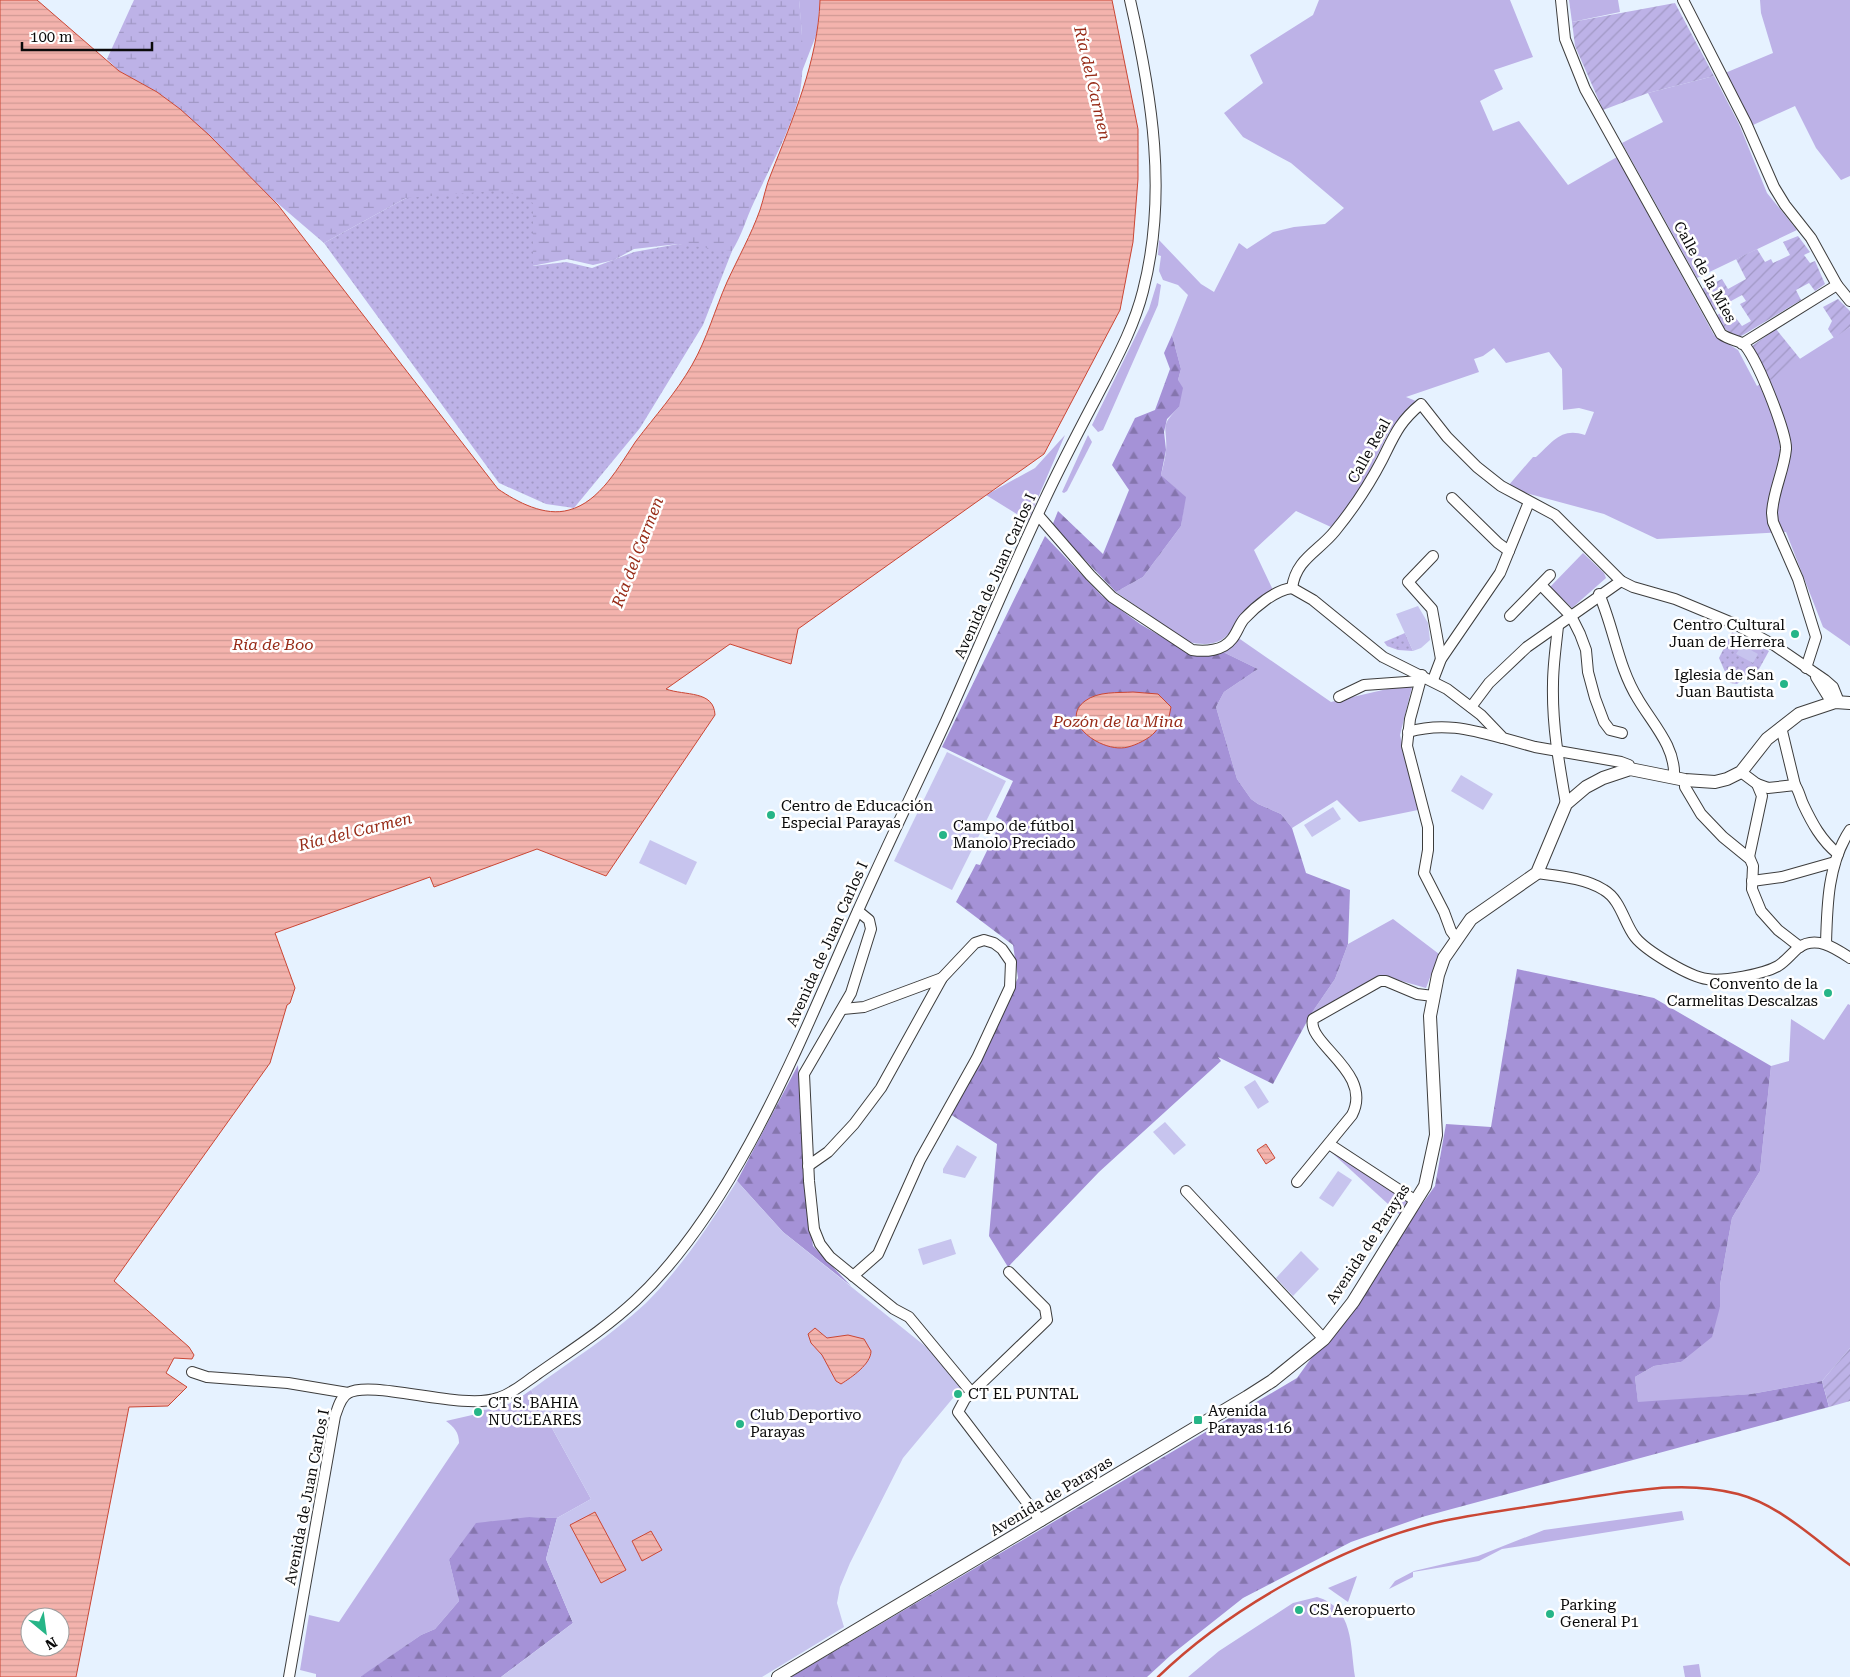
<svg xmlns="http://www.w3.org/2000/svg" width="1850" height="1677" font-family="'Roboto Serif',serif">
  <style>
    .grass { fill: #bdb2e7 }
    .forest { fill: url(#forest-firs) }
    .wetland { fill: url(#wetland-marsh) }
    .park { fill: url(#park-dots) }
    .garden { fill: url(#garden-furrows) }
    .pitch { fill: #c7c4ee }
    .water { fill: url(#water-rules); stroke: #ca4735; fill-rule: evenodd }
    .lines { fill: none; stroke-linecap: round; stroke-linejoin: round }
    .stream { stroke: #ca4735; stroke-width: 2.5 }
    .minor-casing { stroke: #3d3d3d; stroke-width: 12 }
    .tertiary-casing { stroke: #3d3d3d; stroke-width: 14 }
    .minor { stroke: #fff; stroke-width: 10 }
    .tertiary { stroke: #fff; stroke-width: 12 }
    .poi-dot { fill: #26b587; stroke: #fff; stroke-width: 2 }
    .labels { text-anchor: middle; stroke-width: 5; stroke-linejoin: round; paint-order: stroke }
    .street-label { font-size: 15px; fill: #0a0a0a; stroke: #fff }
    .poi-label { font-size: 15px; fill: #0a0a0a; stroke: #fff; text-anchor: start }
    .water-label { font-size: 16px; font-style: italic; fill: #972b17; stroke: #fff }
  </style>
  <defs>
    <pattern id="forest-firs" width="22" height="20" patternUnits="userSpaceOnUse" patternTransform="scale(1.25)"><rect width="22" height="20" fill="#a592d7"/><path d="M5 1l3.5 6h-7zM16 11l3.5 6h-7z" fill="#8575ad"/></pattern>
    <pattern id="wetland-marsh" width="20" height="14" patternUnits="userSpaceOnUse" patternTransform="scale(1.25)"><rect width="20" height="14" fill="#bdb2e7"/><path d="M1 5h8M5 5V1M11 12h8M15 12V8" fill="none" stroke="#a198c5"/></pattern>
    <pattern id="park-dots" width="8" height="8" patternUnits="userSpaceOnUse" patternTransform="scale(1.25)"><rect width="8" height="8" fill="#bdb2e7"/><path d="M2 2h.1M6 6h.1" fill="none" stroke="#a198c5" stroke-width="1.8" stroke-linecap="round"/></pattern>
    <pattern id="garden-furrows" width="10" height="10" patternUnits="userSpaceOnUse" patternTransform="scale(1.25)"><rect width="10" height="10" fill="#bdb2e7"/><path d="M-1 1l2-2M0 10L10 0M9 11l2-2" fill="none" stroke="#a198c5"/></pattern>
    <pattern id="water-rules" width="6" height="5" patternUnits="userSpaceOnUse" patternTransform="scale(1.25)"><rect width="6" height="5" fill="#f4b3ad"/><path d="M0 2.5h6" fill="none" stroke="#d09994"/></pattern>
  </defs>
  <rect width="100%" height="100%" fill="#e6f2ff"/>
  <g class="grass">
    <path d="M799 0H820L817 33 732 251 802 35Z"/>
    <path d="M1319 0H1510L1533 57 1494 70 1503 89 1480 101 1493 131 1519 121 1568 185 1617 157 1714 335 1738 350 1757 386 1850 327V646L1823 627 1786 532 1657 539 1604 514 1522 492 1508 486 1533 457H1536C1553 442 1561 427 1585 435L1594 412 1579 408 1563 410 1562 369 1549 352 1506 363 1494 348 1483 356 1474 359 1479 372 1406 397 1416 401 1389 432 1357 496 1331 527 1296 511 1254 550 1273 590 1234 626C1224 645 1208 646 1188 642L1116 592 1143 577 1181 526 1185 497 1161 475C1163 467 1165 459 1166 451 1168 426 1158 428 1179 407L1178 380 1181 369 1172 335 1188 295 1178 285 1163 280 1159 271 1161 256 1158 255 1159 240 1201 284 1214 292 1239 243 1247 249 1273 232 1294 227 1325 224 1344 208 1291 163 1243 137 1224 113 1263 83 1250 55 1313 15Z"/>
    <path d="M1569 0H1618L1620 12 1572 22Z"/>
    <path d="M1760 0H1850V176L1841 180 1816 148 1795 106 1753 125 1725 73 1773 53 1761 13Z"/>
    <path d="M1714 76 1739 124 1767 193 1797 230 1697 278 1622 143 1663 122 1648 93Z"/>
    <path d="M1157 283 1161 285 1158 305 1103 430 1098 432 1092 425 1149 309Z"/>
    <path d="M1065 435 1028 521 986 495 1035 468Z"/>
    <path d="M1088 435 1092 442 1067 491 1064 493 1062 492Z"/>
    <path d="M1583 553 1604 573 1606 578 1572 608 1550 587Z"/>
    <path d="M1237 637 1331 702 1413 683 1400 735 1418 810 1359 822 1337 800 1292 828 1281 814 1258 804 1251 799 1237 779 1216 707 1224 692 1258 669 1223 652Z"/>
    <path d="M1393 919 1439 954 1426 988 1384 976 1311 1014 1335 979 1348 944Z"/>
    <path d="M1848 1004 1850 1005V1348L1822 1381 1751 1394 1638 1403 1635 1377 1654 1366 1681 1362 1720 1307V1285L1732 1218 1760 1171 1771 1066 1789 1061 1791 1019 1824 1040Z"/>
    <path d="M1330 1151 1408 1201 1400 1215Z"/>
    <path d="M531 1390 591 1499 557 1518 529 1517 449 1560 459 1601 435 1629 421 1635 368 1672 360 1677H316V1674L300 1670 309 1615 339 1622 459 1443C459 1432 454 1427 446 1421L481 1413V1410C504 1409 512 1403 531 1390Z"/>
    <path d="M1682 1511 1684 1520 1502 1549 1479 1561 1413 1572V1577L1389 1589 1395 1581 1414 1571 1478 1556 1544 1530Z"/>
    <path d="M1357 1576 1348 1602 1328 1588Z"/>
    <path d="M1317 1597C1354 1608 1350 1645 1355 1677H1188L1219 1651 1293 1603Z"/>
    <path d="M1699 1664 1701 1677H1685L1683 1666Z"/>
  </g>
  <g class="forest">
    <path d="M1172 335 1181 369 1178 380 1183 388 1179 407 1167 419 1164 432 1166 450 1161 475 1186 497 1181 526 1143 577 1116 592 1052 526 1058 511 1103 554 1129 490 1112 465 1135 418 1155 410 1170 369 1164 353Z"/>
    <path d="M1045 536 1102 596 1140 624 1193 655 1209 656 1223 652 1258 669 1224 692 1216 707 1237 779 1251 799 1258 804 1281 814 1292 828 1306 873 1350 890 1348 944 1335 979 1311 1014 1273 1084 1218 1057 1221 1061 1099 1172 1008 1267 989 1236 997 1144 950 1114 1018 978 1013 945 956 902 976 864 980 865 1002 820 996 817 1013 781 942 747Z"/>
    <path d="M1517 969 1654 998 1771 1066 1760 1171 1732 1218 1720 1285V1307L1712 1337 1681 1362 1654 1366 1635 1377 1638 1402 1751 1394 1822 1381 1829 1407 1422 1517 1351 1542 1243 1598 1171 1655 1147 1677H791L1297 1378 1435 1186 1446 1124 1491 1127Z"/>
    <path d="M798 1065 806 1193 813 1246 851 1286 783 1232 737 1181Z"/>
    <path d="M529 1517 557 1518 546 1559 573 1623 501 1677H360L421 1635 435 1629 459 1601 449 1560 476 1523Z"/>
  </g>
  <path class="wetland" d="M134 0H799C802 28 805 64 800 92 792 128 769 169 754 202 746 219 742 235 732 251L718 254 678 244 634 249 614 260 593 265 567 259 532 266 533 203 406 198 324 243 269 196 180 109 157 92 119 71 107 59Z"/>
  <g class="park">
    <path d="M505 190 533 203V266L566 262 592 268 634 252 678 244 732 251 703 325 640 428 574 508 546 504 499 483 324 243 406 198Z"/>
    <path d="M1732 632 1769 651 1759 669 1737 684 1730 683 1719 658Z"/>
    <path d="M1405 633 1413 651 1398 650 1387 646 1384 642Z"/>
  </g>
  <g class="garden">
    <path d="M1675 3 1714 76 1648 93 1603 110 1575 46 1572 22Z"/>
    <path d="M1798 236 1810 252 1804 255 1810 263 1815 261 1825 284 1815 291 1809 283 1796 290 1801 300 1743 335 1739 337 1723 328 1715 316 1729 309 1742 326 1751 321 1740 304 1746 301 1742 295 1713 311 1702 289 1722 279 1728 289 1746 279 1736 259 1757 249 1765 262 1771 259 1773 263 1790 255 1783 242Z"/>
    <path d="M1838 299 1850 311V327L1834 338 1828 329 1832 321 1823 307Z"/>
    <path d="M1776 329 1801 360 1768 382 1752 346Z"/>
    <path d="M1850 1348V1401L1829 1407 1822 1381Z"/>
  </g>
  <g class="pitch">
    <path d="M1418 606 1428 623 1430 640 1421 648 1413 651 1396 614Z"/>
    <path d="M1742 645 1758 654 1753 663 1736 654Z"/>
    <path d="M947 752 1006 781 952 890 894 861Z"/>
    <path d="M1461 775 1493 794 1483 810 1451 791Z"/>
    <path d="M1333 807 1341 819 1312 837 1304 825Z"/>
    <path d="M650 840 697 862 686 885 639 863Z"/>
    <path d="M1255 1080 1269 1102 1258 1109 1244 1087Z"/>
    <path d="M1165 1122 1186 1145 1174 1155 1153 1132Z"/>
    <path d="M957 1145 977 1157 965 1178 943 1173V1169Z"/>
    <path d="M1338 1171 1352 1180 1333 1207 1319 1198Z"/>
    <path d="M737 1181 783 1232 930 1350 963 1386 903 1458 850 1563 840 1587 837 1603 844 1627 762 1677H501L573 1623 546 1559 557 1518 591 1499 531 1390C569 1362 611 1336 646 1303 682 1267 710 1224 737 1181Z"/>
    <path d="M951 1239 956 1254 923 1265 918 1249Z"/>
    <path d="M1301 1251 1319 1269 1293 1296 1276 1278Z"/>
  </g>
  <g class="water">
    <path d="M0 0H37L119 71 157 92 180 109 209 135 278 205 498 489C517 502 545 517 569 510 600 502 619 466 636 441 655 416 676 393 692 365 707 339 715 309 727 282 738 258 751 235 760 210 764 198 766 185 771 174 793 118 818 61 820 0H1112L1138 129V179L1133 242 1120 310 1044 454 798 629 791 664 730 644 666 689C685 696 714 690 715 715L606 876 537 849 434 887 430 877 275 933 295 988 290 1003 287 1005 270 1063 114 1281 189 1347 194 1355 192 1359 174 1358 166 1373 187 1387 168 1406 129 1407 76 1677H0ZM30 1617H60V1647H30Z"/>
    <path d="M1133 692 1158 694 1171 707 1169 717C1159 720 1161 725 1155 732 1149 739 1136 745 1128 747 1103 754 1057 722 1085 701 1098 691 1118 693 1133 692Z"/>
    <path d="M1266 1144 1275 1158 1266 1164 1257 1150Z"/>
    <path d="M815 1328 827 1338 848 1335 864 1339 871 1351C871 1364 852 1377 841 1384L836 1381 822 1355 811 1343 808 1334Z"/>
    <path d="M595 1512 626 1570 601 1583 570 1525Z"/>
    <path d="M651 1531 662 1550 642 1561 632 1541Z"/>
  </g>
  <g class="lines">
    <path class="stream" d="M1158 1677C1229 1608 1346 1542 1443 1521 1486 1512 1529 1507 1571 1500 1628 1492 1681 1479 1738 1494 1780 1505 1815 1540 1850 1565"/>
    <g class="minor-casing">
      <g id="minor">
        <path d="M1561 0 1565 39 1585 89 1721 334C1728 339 1735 340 1742 343 1755 351 1787 434 1786 449 1784 471 1773 491 1772 513L1773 522 1798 579 1816 637 1806 668"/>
        <path d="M1683 0 1746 123 1774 187 1785 205 1811 238 1837 285 1850 301"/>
        <path d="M1742 344 1837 285"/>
        <path d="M1452 498 1498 543 1509 551"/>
        <path d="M1038 515 1090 575 1112 597 1192 650C1205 652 1223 651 1232 639 1237 633 1239 625 1244 619 1255 607 1275 590 1292 588"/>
        <path d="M1433 556 1408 582 1432 609 1441 659"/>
        <path d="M1541 585 1571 616 1580 634 1586 650 1588 672 1595 698 1604 722 1610 730 1622 733"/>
        <path d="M1292 588C1296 559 1318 552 1335 531 1353 509 1369 485 1382 460 1394 436 1399 422 1421 404L1447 437 1477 467 1501 486 1555 515 1621 581 1633 587 1675 599 1735 624 1774 645 1825 680 1833 687 1839 702"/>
        <path d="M1292 588 1313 600 1383 657 1447 689 1481 715 1503 738 1535 747 1621 762 1629 765 1630 769"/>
        <path d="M1599 594C1614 628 1618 667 1638 699 1652 723 1676 747 1674 777"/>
        <path d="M1510 616 1550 575"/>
        <path d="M1558 626C1556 646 1553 665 1553 684 1552 725 1559 764 1566 804"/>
        <path d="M1422 675 1410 719 1407 746 1428 827V850L1424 873 1444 912 1451 931 1457 939"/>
        <path d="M1816 677 1829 698 1835 702"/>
        <path d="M1433 680 1441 659 1500 573 1529 502"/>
        <path d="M1339 697 1364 685 1420 681"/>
        <path d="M1471 707 1489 683 1527 647 1621 581"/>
        <path d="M1781 727 1795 785C1799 791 1800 797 1803 804 1812 823 1821 840 1838 854"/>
        <path d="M1408 732C1442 722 1469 729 1502 738"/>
        <path d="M1741 772 1757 784 1762 796 1749 857"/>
        <path d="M1685 780V787L1701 814 1723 837 1750 859 1753 866 1752 889 1761 911 1778 930 1800 947"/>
        <path d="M1757 784 1768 788 1795 785"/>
        <path d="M1537 873C1558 876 1585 878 1604 890 1621 900 1624 923 1635 937 1646 951 1690 977 1707 979 1723 982 1764 974 1778 966 1786 961 1791 954 1798 948 1816 935 1835 948 1850 958"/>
        <path d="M1752 881 1782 877 1835 862"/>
        <path d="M858 911 869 920 871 929 851 993 804 1074 809 1181 814 1229 820 1244 830 1257 894 1309 909 1317 972 1393"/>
        <path d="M1826 944C1827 905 1828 863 1850 830"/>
        <path d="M843 1009 864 1007 942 978"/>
        <path d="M1329 1144 1416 1201"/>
        <path d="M808 1166 828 1152 854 1124 881 1088 942 978 975 943 984 940 994 943 1002 949 1011 962 1010 987 977 1058 920 1160 878 1254 853 1276"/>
        <path d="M1297 1182 1352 1115C1374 1072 1306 1044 1313 1019L1380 981H1386L1417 994 1433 996"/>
        <path d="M1186 1191 1324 1339"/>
        <path d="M1009 1272 1045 1308 1047 1320 965 1399 958 1412 1041 1521"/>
        <path d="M192 1372 207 1377 288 1383 348 1393"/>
        <path d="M289 1677 335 1416C338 1408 340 1398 348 1393 372 1379 462 1411 498 1398 512 1394 524 1383 536 1375 570 1351 605 1329 636 1300 736 1206 801 1039 856 915 885 850 916 786 946 721 979 647 1010 573 1044 501 1063 460 1084 421 1105 381 1120 352 1135 323 1143 291 1168 194 1152 96 1130 0"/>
      </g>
    </g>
    <g class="tertiary-casing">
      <path id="tertiary" d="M778 1677 1247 1397 1272 1381 1324 1339 1353 1302 1425 1186 1436 1135 1430 1016 1438 975 1444 958 1471 919 1537 873 1566 804 1586 787 1603 778 1630 769 1685 780 1715 782 1727 779 1741 772 1767 739 1799 714 1835 702 1850 703"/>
    </g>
    <use href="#minor" class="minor"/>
    <use href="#tertiary" class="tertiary"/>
  </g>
  <g class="poi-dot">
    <circle cx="1795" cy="634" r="5"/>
    <circle cx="1784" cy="684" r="5"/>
    <circle cx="771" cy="815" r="5"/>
    <circle cx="943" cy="835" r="5"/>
    <circle cx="1828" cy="993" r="5"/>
    <circle cx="958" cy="1394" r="5"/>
    <circle cx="478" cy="1412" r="5"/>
    <rect x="1193" y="1415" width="10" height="10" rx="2.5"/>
    <circle cx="740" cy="1424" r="5"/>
    <circle cx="1299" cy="1610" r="5"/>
    <circle cx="1550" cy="1614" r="5"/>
  </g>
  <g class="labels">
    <g class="street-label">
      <text transform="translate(1705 272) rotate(61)" y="5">Calle de la Mies</text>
      <text transform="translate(1369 451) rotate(-61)" y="5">Calle Real</text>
      <text transform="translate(995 576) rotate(-66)" y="5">Avenida de Juan Carlos I</text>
      <text transform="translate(827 944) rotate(-66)" y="5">Avenida de Juan Carlos I</text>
      <text transform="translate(1368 1244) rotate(-57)" y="5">Avenida de Parayas</text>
      <text transform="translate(1051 1496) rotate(-31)" y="5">Avenida de Parayas</text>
      <text transform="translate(307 1497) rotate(-79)" y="5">Avenida de Juan Carlos I</text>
    </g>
    <g class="poi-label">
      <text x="1785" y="630" text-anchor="end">Centro Cultural<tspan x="1785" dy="17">Juan de Herrera</tspan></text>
      <text x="1774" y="680" text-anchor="end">Iglesia de San<tspan x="1774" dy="17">Juan Bautista</tspan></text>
      <text x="781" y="811">Centro de Educación<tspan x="781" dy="17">Especial Parayas</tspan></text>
      <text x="953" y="831">Campo de fútbol<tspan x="953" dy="17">Manolo Preciado</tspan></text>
      <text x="1818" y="989" text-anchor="end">Convento de la<tspan x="1818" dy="17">Carmelitas Descalzas</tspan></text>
      <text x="968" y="1399">CT EL PUNTAL</text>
      <text x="488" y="1408">CT S. BAHIA<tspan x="488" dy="17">NUCLEARES</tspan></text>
      <text x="1208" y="1416">Avenida<tspan x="1208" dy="17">Parayas 116</tspan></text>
      <text x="750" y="1420">Club Deportivo<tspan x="750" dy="17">Parayas</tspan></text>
      <text x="1560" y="1610">Parking<tspan x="1560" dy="17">General P1</tspan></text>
      <text x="1309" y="1615">CS Aeropuerto</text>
    </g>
    <g class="water-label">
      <text transform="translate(1093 83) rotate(77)" y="6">Ría del Carmen</text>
      <text transform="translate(637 552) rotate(-69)" y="6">Ría del Carmen</text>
      <text x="273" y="650">Ría de Boo</text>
      <text x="1118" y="727">Pozón de la Mina</text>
      <text transform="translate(355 831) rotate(-14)" y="6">Ría del Carmen</text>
    </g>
  </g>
  <g transform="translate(45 1632) rotate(151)"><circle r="24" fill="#ffffff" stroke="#9d9d9d"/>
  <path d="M0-4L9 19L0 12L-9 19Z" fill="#26b587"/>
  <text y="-8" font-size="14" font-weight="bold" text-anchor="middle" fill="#0a0a0a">N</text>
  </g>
  <path d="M22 42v8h130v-8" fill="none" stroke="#0a0a0a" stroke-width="2.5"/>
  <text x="30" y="42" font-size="15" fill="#0a0a0a" stroke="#ffffff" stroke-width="4" paint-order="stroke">100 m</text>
</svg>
